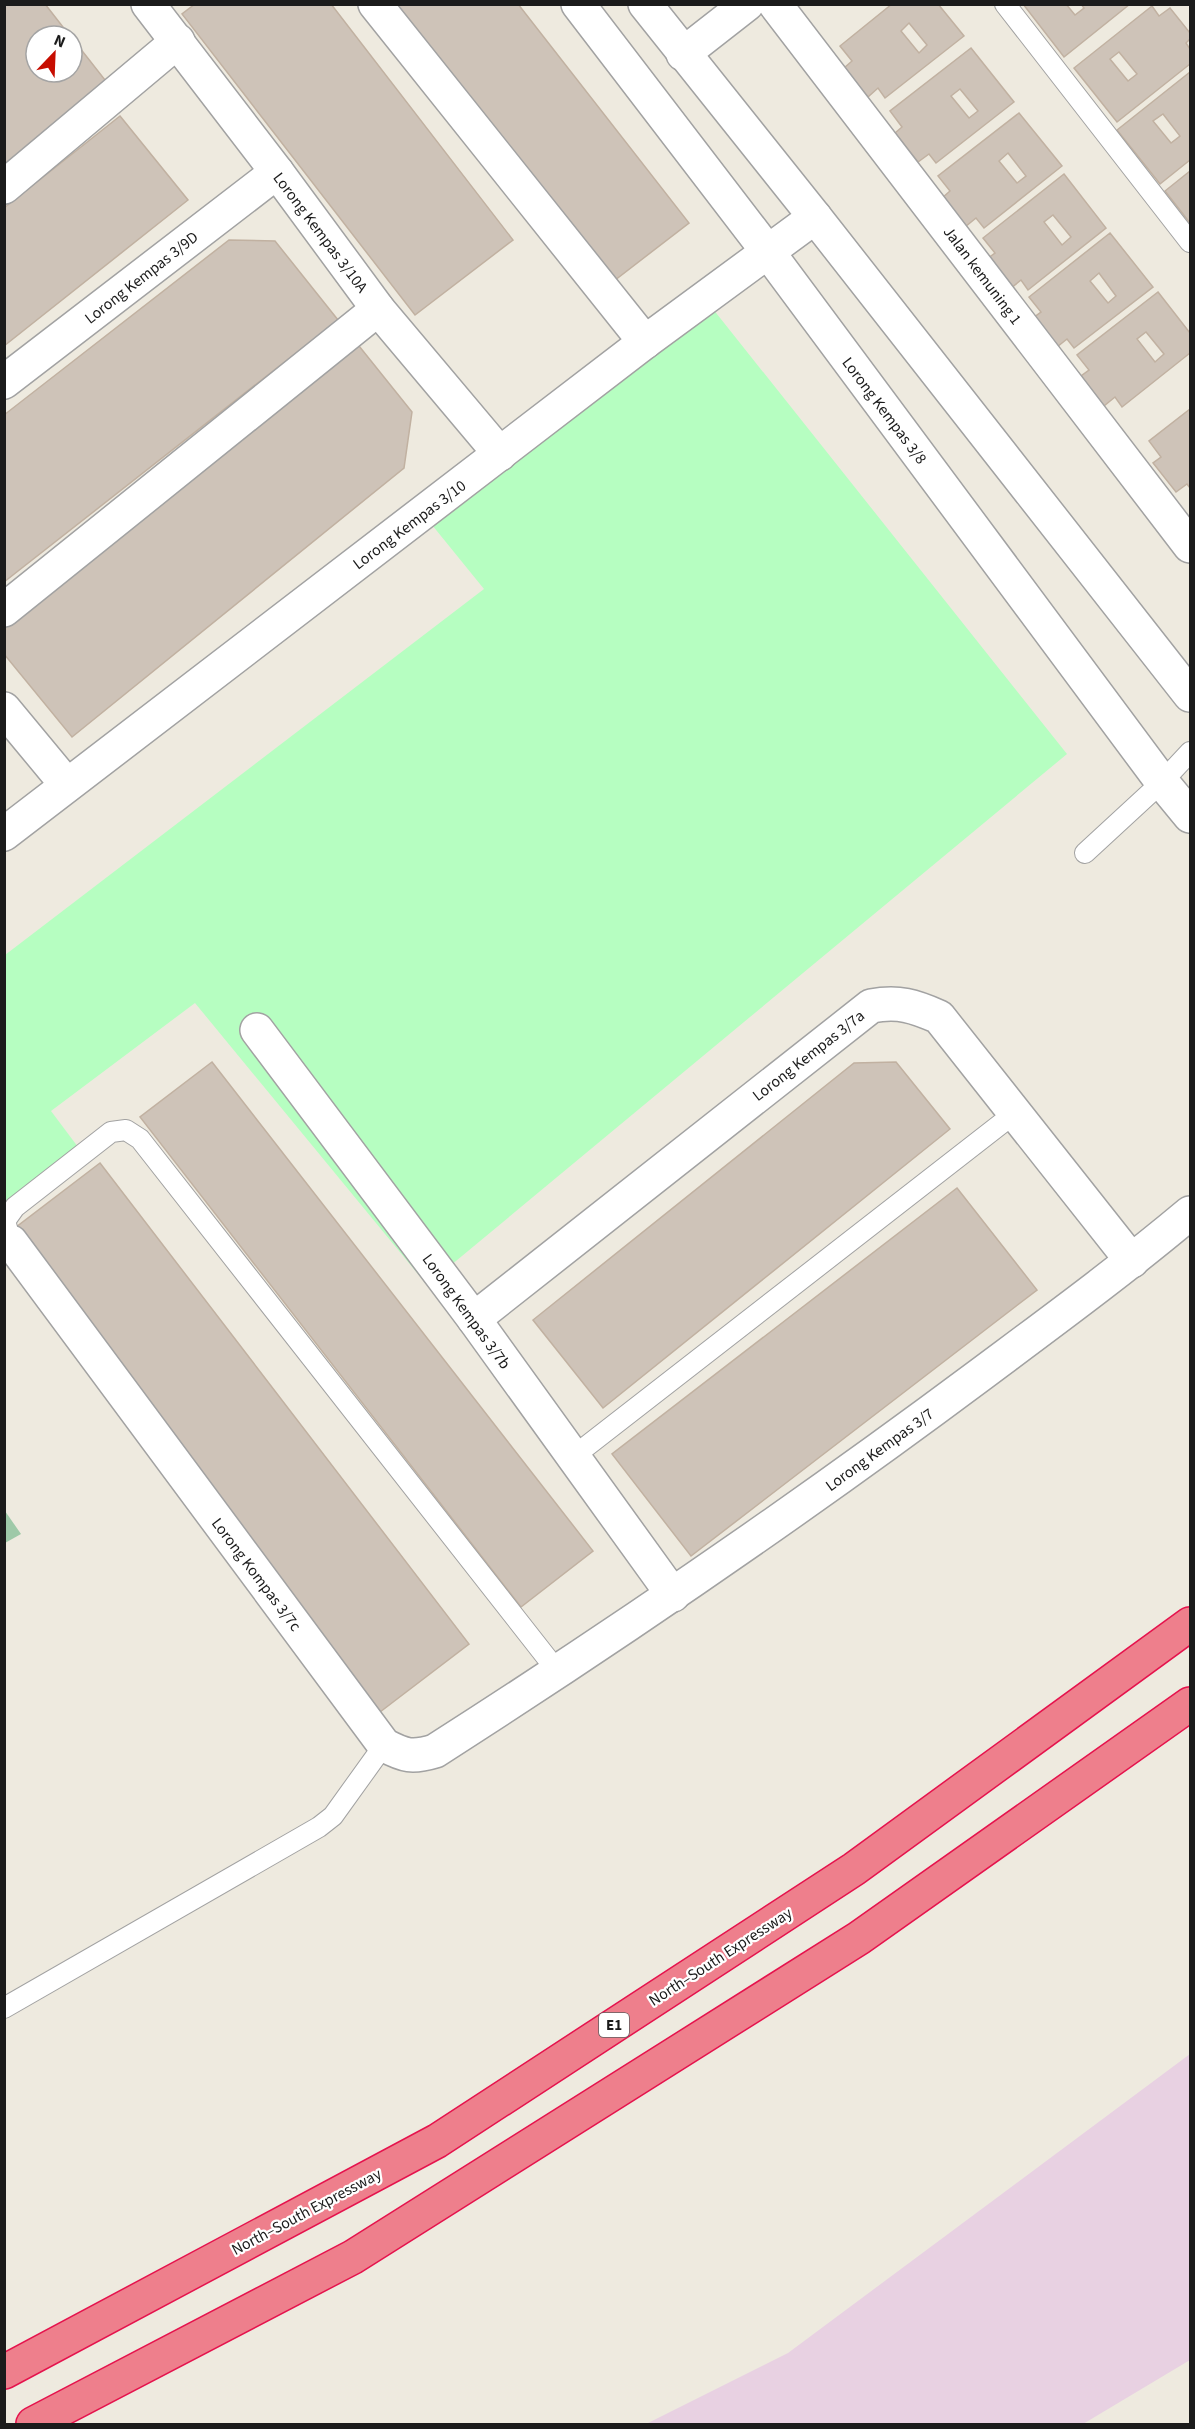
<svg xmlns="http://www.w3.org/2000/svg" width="1195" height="2429" font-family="'Source Sans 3',sans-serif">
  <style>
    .industrial { fill: #e8d1e2 }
    .cemetery { fill: #9ec9a8 }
    .park { fill: #b6fec1 }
    .building { fill: #cec3b8; stroke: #c1b1a1; stroke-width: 1.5; fill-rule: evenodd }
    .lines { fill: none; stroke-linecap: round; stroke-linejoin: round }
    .service-casing { stroke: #a2a2a2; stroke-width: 22 }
    .minor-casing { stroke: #a2a2a2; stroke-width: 36 }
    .motorway-casing { stroke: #e5134d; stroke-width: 36 }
    .service { stroke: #fff; stroke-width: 20 }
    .minor { stroke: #fff; stroke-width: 33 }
    .motorway { stroke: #ee7f8c; stroke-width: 33 }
    .labels { text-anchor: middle; stroke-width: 4.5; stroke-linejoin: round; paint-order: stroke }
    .shield { fill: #fff; stroke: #5f5f5f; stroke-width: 1.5 }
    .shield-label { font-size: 15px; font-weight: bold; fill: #1b1b1b }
    .street-label { font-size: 16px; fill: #1b1b1b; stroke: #fff }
  </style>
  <rect width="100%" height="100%" fill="#eeeadf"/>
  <path class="industrial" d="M1190 2054V2360L1083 2424H646L788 2353Z"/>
  <path class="cemetery" d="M5 1511 21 1534 5 1543H4Z"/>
  <path class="park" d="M709 304 1067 754 427 1285 195 1003 51 1111 78 1147 5 1204V955L484 589 428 520Z"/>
  <g class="building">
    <path d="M45 4 70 36H36V72H72V38L109 85 4 166V5Z"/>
    <path d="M195 4H331L513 240 415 315 182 14Z"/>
    <path d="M391 4H518L689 223 610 284Z"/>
    <path d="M892 4H938L964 36 885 98 878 88 868 97 844 68 852 61 840 46ZM909 23 927 45 919 53 901 31Z"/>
    <path d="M1023 4H1066L1075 15 1084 8 1081 4H1130L1064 57Z"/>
    <path d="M1152 6 1159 16 1170 8 1190 33V39L1186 43 1190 49V64L1117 122 1074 68ZM1119 52 1137 74 1128 81 1110 59Z"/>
    <path d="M971 48 1014 102 936 163 929 154 918 162 895 133 902 127 890 111ZM960 89 978 111 969 118 951 96Z"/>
    <path d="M1190 72V160L1160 184 1117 130ZM1163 114 1180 136 1171 143 1153 121Z"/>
    <path d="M1019 113 1062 166 984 228 976 218 965 227 942 198 950 191 938 176ZM1008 153 1026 176 1017 183 999 161Z"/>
    <path d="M120 116 188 200 4 346V208Z"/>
    <path d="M1190 171V223L1165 191Z"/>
    <path d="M1064 174 1106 228 1028 290 1021 280 1010 289 987 259 995 253 983 238ZM1053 215 1071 237 1062 245 1044 222Z"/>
    <path d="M1110 233 1153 287 1074 348 1067 339 1057 347 1033 318 1041 312 1029 297ZM1099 273 1116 296 1108 303 1090 281Z"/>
    <path d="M229 240 275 241 338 320 4 582V415Z"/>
    <path d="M1158 292 1190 333V353L1122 407 1115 397 1104 406 1081 376 1089 370 1077 355ZM1146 332 1164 354 1155 362 1137 339Z"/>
    <path d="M355 341 412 412 404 468 72 737 4 654V624Z"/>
    <path d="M1190 409V488L1187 484 1176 492 1153 463 1161 457 1149 441Z"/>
    <path d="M212 1062 593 1551 521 1607 140 1117Z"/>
    <path d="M896 1062 950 1129 603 1408 533 1320 854 1063Z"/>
    <path d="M100 1163 469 1644 380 1712 11 1231Z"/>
    <path d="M957 1188 1037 1290 691 1556 612 1454Z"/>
  </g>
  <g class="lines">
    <g class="service-casing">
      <g id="service">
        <path d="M1005 4 1190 242"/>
        <path d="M1085 853 1162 782 1190 752"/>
        <path d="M11 1242 5 1221 15 1207 111 1132 126 1130 140 1139 558 1672"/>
        <path d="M574 1456 1015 1113"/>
        <path d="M4 2008 319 1827 333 1816 384 1745"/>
      </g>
    </g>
    <g class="minor-casing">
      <g id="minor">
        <path d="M148 4 277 172 378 309 500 454"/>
        <path d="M375 4 645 342"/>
        <path d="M578 4 768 252 1162 782 1190 816"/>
        <path d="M645 4 815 217 1190 695"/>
        <path d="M775 4 1190 546"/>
        <path d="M683 54 747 4"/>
        <path d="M4 187 178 41"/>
        <path d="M4 382 277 172"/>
        <path d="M4 610 378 309"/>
        <path d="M4 709 67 785"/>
        <path d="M4 834 645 342 815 217"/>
        <path d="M257 1030 474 1319 673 1595"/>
        <path d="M11 1242 384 1745C405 1756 412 1758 435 1751 621 1632 803 1507 980 1375 1051 1322 1122 1270 1190 1213"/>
        <path d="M474 1319 871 1006C899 1001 914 1006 939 1017L1132 1261"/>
      </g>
    </g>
    <g class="motorway-casing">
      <g id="motorway">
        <path d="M4 2372 437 2141 854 1869 1190 1624"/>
        <path d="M33 2424 353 2257 859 1938 1190 1704"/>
      </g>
    </g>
    <use href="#service" class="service"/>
    <use href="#minor" class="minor"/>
    <use href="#motorway" class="motorway"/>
  </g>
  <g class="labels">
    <rect class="shield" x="599" y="2013" width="30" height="24" rx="4.5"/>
    <g class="shield-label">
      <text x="614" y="2030">E1</text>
    </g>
    <g class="street-label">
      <text transform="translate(321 232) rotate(53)" y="6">Lorong Kempas 3/10A</text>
      <text transform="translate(983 275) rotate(53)" y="6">Jalan kemuning 1</text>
      <text transform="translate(141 277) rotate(-38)" y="6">Lorong Kempas 3/9D</text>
      <text transform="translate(885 410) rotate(53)" y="6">Lorong Kempas 3/8</text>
      <text transform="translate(409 524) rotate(-37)" y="6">Lorong Kempas 3/10</text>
      <text transform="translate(808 1055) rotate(-38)" y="6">Lorong Kempas 3/7a</text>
      <text transform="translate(467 1311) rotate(54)" y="6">Lorong Kempas 3/7b</text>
      <text transform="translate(879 1449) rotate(-36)" y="6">Lorong Kempas 3/7</text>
      <text transform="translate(257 1574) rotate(53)" y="6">Lorong Kompas 3/7c</text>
      <text transform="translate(720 1956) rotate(-33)" y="6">North–South Expressway</text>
      <text transform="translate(306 2211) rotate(-28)" y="6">North–South Expressway</text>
    </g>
  </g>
  <rect width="1195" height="2429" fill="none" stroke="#1b1b1b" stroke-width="12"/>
  <g transform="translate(54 54) rotate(23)"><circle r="28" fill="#ffffff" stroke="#a4a4a4" stroke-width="1.5"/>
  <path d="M0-4.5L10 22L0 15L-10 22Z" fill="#c70d00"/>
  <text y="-9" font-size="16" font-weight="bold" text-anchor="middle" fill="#1b1b1b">N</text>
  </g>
</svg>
